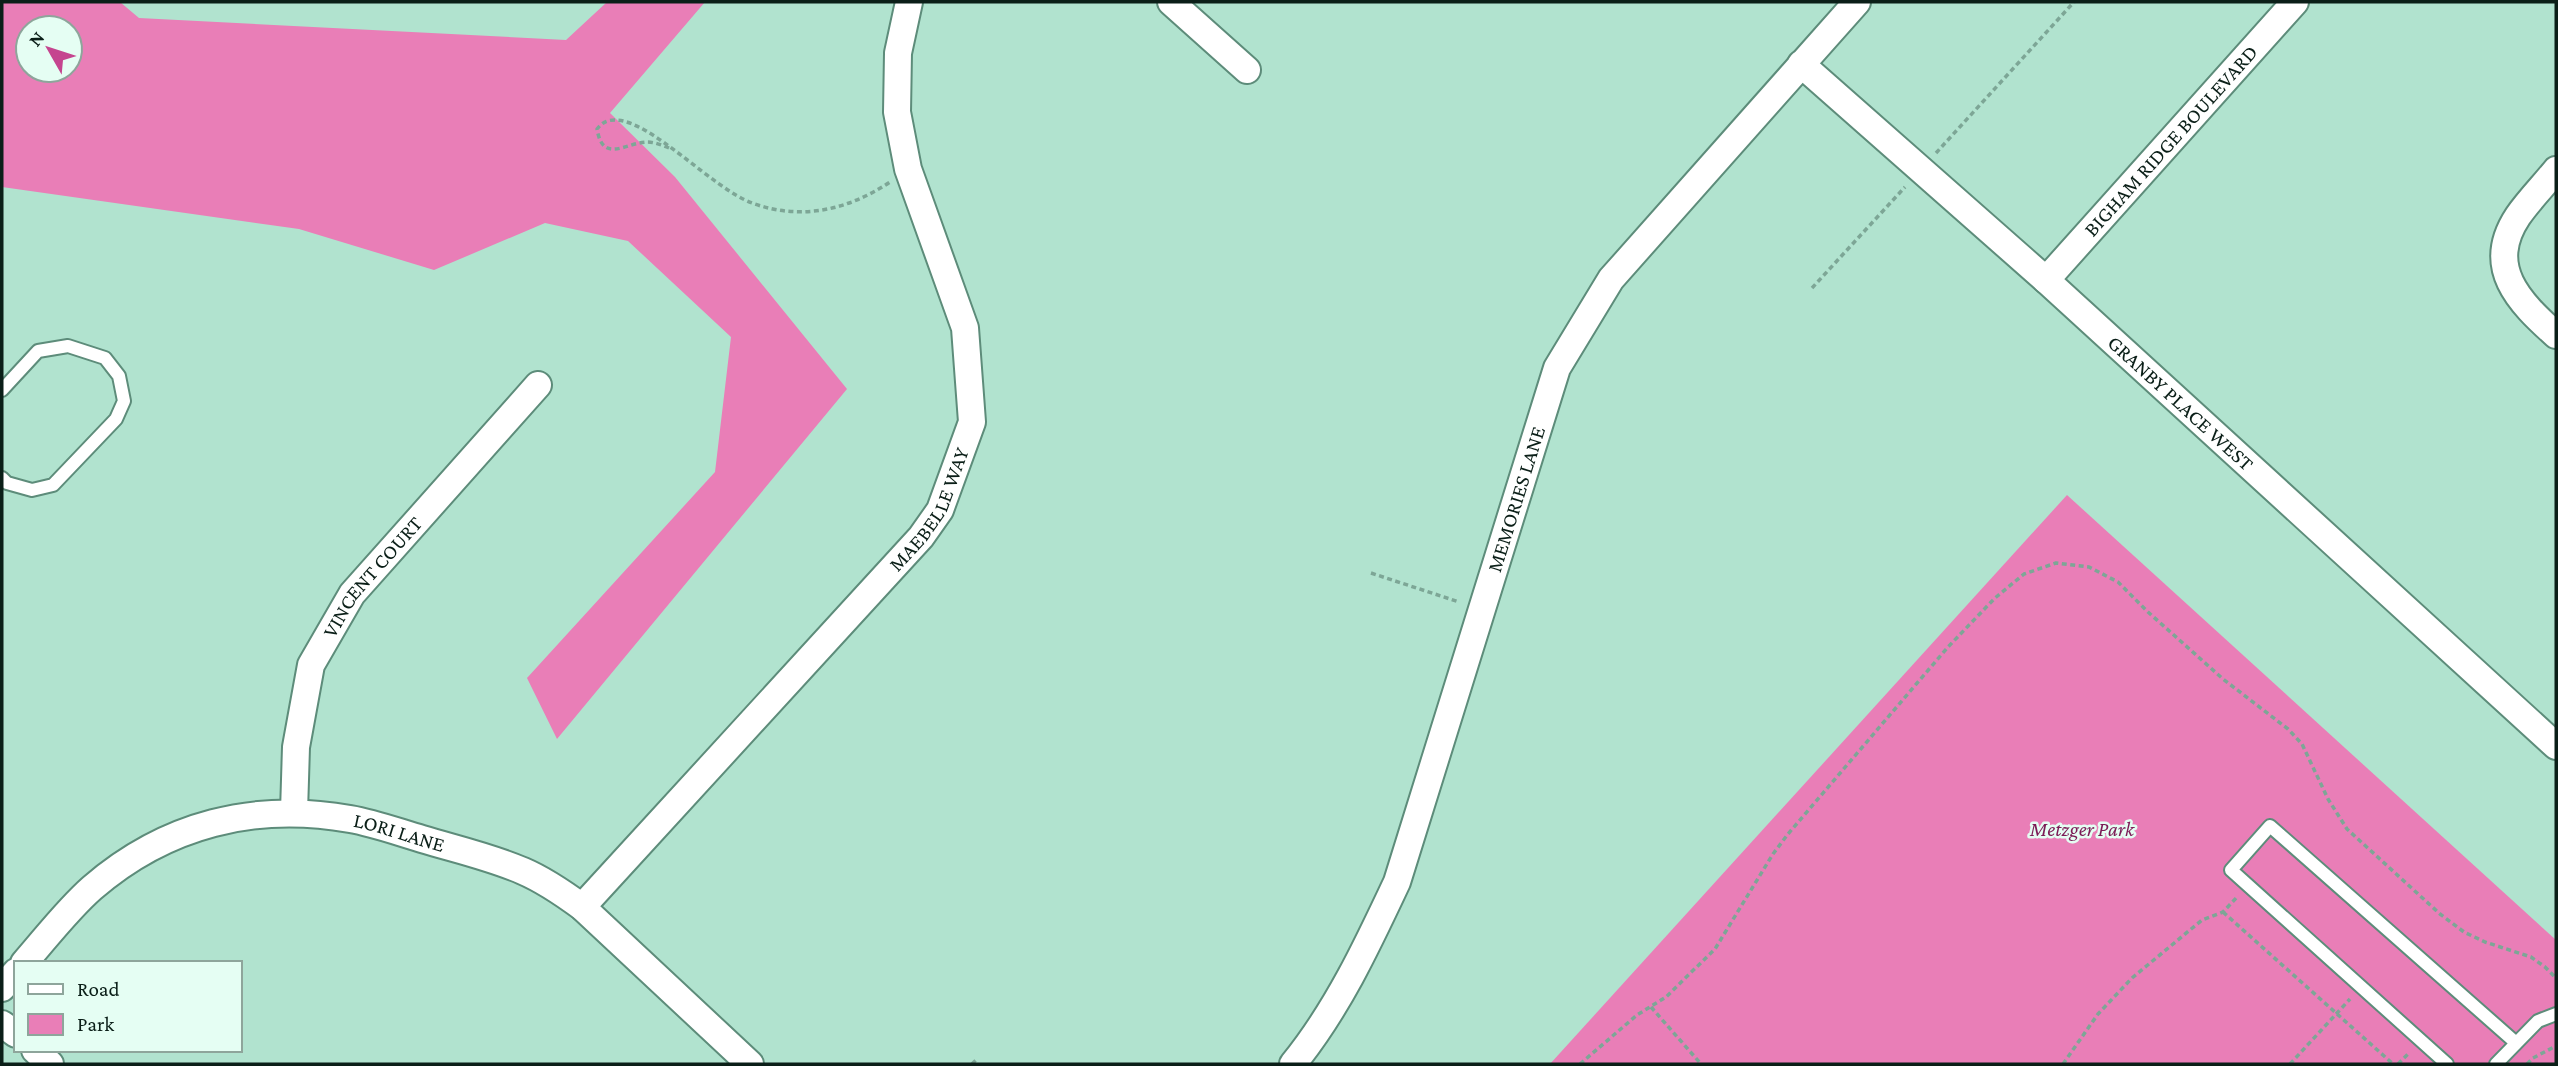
<svg xmlns="http://www.w3.org/2000/svg" width="2558" height="1066" font-family="'Crimson Pro',serif">
  <style>
    .green { fill: #e97eb7; fill-rule: evenodd }
    .lines { fill: none; stroke-linecap: round; stroke-linejoin: round }
    .service-casing { stroke: #5d8c7a; stroke-width: 16 }
    .minor-casing { stroke: #5d8c7a; stroke-width: 30 }
    .path { stroke: #7da696; stroke-width: 3.5; stroke-dasharray: 5 3.5; stroke-linecap: butt }
    .service { stroke: #fff; stroke-width: 12 }
    .minor { stroke: #fff; stroke-width: 26 }
    .labels { text-anchor: middle; stroke-width: 5; stroke-linejoin: round; paint-order: stroke }
    .street-label { font-size: 21px; fill: #0b1f18; stroke: #e5fef3 }
    .park-label { font-size: 21px; font-style: italic; fill: #7c1b56; stroke: #e5fef3 }
  </style>
  <rect width="100%" height="100%" fill="#b1e3cf"/>
  <g class="green">
    <path d="M2 2H120L139 18 566 40 607 2H705L610 113 675 177 847 389 557 739 527 678 715 472 731 337 628 241 545 223 434 270 299 229 2 187ZM70 28V70H28V28Z"/>
    <path d="M2067 495 2556 940V1064H1550Z"/>
  </g>
  <g class="lines">
    <g class="service-casing">
      <g id="service">
        <path d="M2 390 38 351 68 346 105 358 119 376 124 401 116 419 53 485 32 490 7 483 2 478"/>
        <path d="M2447 1064 2231 870 2270 826 2515 1042"/>
        <path d="M2496 1064 2538 1021 2556 1014"/>
      </g>
    </g>
    <g class="minor-casing">
      <g id="minor">
        <path d="M1171 2 1247 70"/>
        <path id="s1" d="M1801 64 2046 280 2556 746"/>
        <path d="M2556 170C2544 185 2529 200 2518 216 2484 267 2519 302 2556 335"/>
        <path id="s2" d="M2046 280 2295 2"/>
        <path id="s3" d="M294 812 296 747 311 665 352 594 538 385"/>
        <path id="s4" d="M582 907 921 537 940 510 972 422 965 328 908 169 897 112 898 53 909 2"/>
        <path id="s5" d="M24 963C46 938 67 910 92 888 166 824 255 802 350 819 374 823 398 832 422 839 455 849 491 857 523 871 544 880 563 893 582 907L750 1064"/>
        <path d="M2 988 16 972"/>
        <path d="M2 1024 16 1034"/>
        <path d="M35 1050 50 1064"/>
        <path id="s6" d="M1293 1064C1337 1010 1367 946 1397 882L1557 368 1611 279 1857 2"/>
      </g>
    </g>
    <g class="path">
      <path d="M669 148C662 145 654 142 647 142 625 143 603 164 597 129 602 123 606 120 615 120 651 120 712 188 752 203 801 221 848 210 890 182"/>
      <path d="M1936 153 2074 2"/>
      <path d="M1812 288 1905 187"/>
      <path d="M1371 573 1459 602"/>
      <path d="M2223 912 2393 1064"/>
      <path d="M1651 1007 1701 1064"/>
      <path d="M972 1064 977 1059"/>
      <path d="M1580 1064 1637 1015 1666 997 1715 949 1773 854 1788 834 1948 647 1995 598 2024 574 2056 563 2089 567 2118 582 2148 612 2223 679 2288 729 2302 744 2328 799 2347 829 2440 914 2464 932 2485 942 2531 957 2545 967 2556 978"/>
      <path d="M2063 1064 2098 1014 2132 978 2202 920 2223 912 2238 896"/>
      <path d="M2290 1064 2350 999"/>
      <path d="M2398 1064 2409 1053"/>
      <path d="M2527 1064 2533 1058 2556 1046"/>
    </g>
    <use href="#service" class="service"/>
    <use href="#minor" class="minor"/>
  </g>
  <g class="labels">
    <g class="street-label">
      <text dy="7" stroke="none"><textPath href="#s2" startOffset="187">BIGHAM RIDGE BOULEVARD</textPath></text>
      <text dy="7" stroke="none"><textPath href="#s1" startOffset="509">GRANBY PLACE WEST</textPath></text>
      <text dy="7" stroke="none"><textPath href="#s6" startOffset="611">MEMORIES LANE</textPath></text>
      <text dy="7" stroke="none"><textPath href="#s4" startOffset="530">MAEBELLE WAY</textPath></text>
      <text dy="7" stroke="none"><textPath href="#s3" startOffset="256">VINCENT COURT</textPath></text>
      <text dy="7" stroke="none"><textPath href="#s5" startOffset="429">LORI LANE</textPath></text>
    </g>
    <g class="park-label">
      <text x="2082" y="836">Metzger Park</text>
    </g>
  </g>
  <rect width="2558" height="1066" fill="none" stroke="#0b1f18" stroke-width="7"/>
  <rect x="14" y="961" width="228" height="91" fill="#e5fef3" stroke="#8ea59b" stroke-width="2"/>
  <rect x="28" y="984" width="35" height="10" fill="#ffffff" stroke="#8ea59b" stroke-width="2"/>
  <text x="77" y="996" font-size="21" fill="#0b1f18">Road</text>
  <rect x="28" y="1014" width="35" height="21" fill="#e97eb7" stroke="#8ea59b" stroke-width="2"/>
  <text x="77" y="1031" font-size="21" fill="#0b1f18">Park</text>
  <g transform="translate(49 49) rotate(309)"><circle r="33" fill="#e5fef3" stroke="#8ea59b" stroke-width="2"/>
  <path d="M0-5L12 26L0 18L-12 26Z" fill="#c5458f"/>
  <text y="-10" font-size="19" font-weight="bold" text-anchor="middle" fill="#0b1f18">N</text>
  </g>
</svg>
